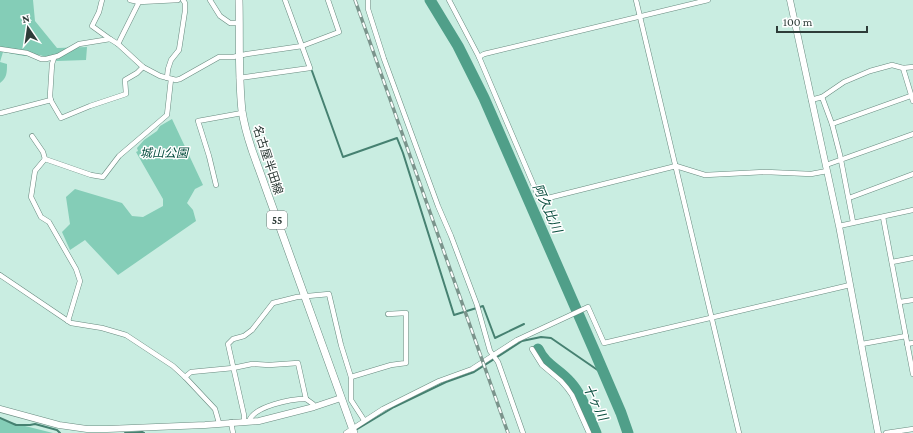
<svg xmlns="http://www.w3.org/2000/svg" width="913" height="433" font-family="'Crimson Pro','Noto Sans JP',serif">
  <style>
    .green { fill: #84cdb7 }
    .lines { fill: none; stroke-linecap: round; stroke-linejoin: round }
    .stream { stroke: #468171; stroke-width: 2 }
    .river { stroke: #509f89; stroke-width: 11 }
    .minor-casing { stroke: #688a7f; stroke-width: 5.5 }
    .tertiary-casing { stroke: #688a7f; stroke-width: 7 }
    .primary-casing { stroke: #688a7f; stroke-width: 8 }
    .minor { stroke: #fff; stroke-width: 4.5 }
    .tertiary { stroke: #fff; stroke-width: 6 }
    .primary { stroke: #fff; stroke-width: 7 }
    .rail-casing { stroke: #7b948c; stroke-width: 3.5 }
    .rail { stroke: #fff; stroke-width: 2; stroke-dasharray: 6; stroke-linecap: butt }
    .labels { text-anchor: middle; stroke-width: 3; stroke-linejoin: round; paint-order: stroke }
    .shield { fill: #fff; stroke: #6d7674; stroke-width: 1 }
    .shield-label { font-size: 11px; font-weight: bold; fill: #2e3c38 }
    .park-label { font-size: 12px; font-style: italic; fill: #034b3c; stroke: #fff }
    .street-label { font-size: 12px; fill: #2e3c38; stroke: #fff }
    .water-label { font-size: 13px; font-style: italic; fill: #0d5141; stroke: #fff }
  </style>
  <rect width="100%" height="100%" fill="#c9ede1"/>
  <g class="green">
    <path d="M0 0H33L35 21 57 48 87 47 86 60 57 61 40 55 24 56 3 52 0 62 7 64C7 72 7 78 0 83Z"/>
    <path d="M172 119 203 185 195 189 187 203 193 210 196 221 118 275 85 240 70 250 62 232 70 224 66 197 75 189 122 203 132 216 143 217 163 206V199L136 152 138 151 137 148 144 140 157 131 160 126Z"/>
    <path d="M0 417 5 421 53 433H0Z"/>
  </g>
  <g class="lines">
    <g class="stream">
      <path d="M312 71 343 157 397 138 403 153 454 315 483 306 495 338 524 324"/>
      <path d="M0 418 16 425H30L35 424 57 430 60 433"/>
      <path d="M354 431 394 407 446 382 474 372 522 341 541 337 551 338 599 371 604 372"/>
      <path d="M125 433 142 432 144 433"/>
    </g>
    <g class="river">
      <path d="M430 0 458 46 484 98 594 350 621 413 628 433"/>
      <path d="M538 349C545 365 559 369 570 382 583 396 588 416 596 433"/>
    </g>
    <g class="minor-casing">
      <g id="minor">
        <path d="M102 0 99 12 92 26 110 39"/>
        <path d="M140 0 139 2 178 0"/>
        <path d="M210 0 220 16 230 23H239"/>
        <path d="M368 0V9L384 59 438 206 451 236 477 305 490 351 498 362 523 433"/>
        <path d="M449 0 479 57 540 200 676 166 705 175 766 172 811 174 827 171"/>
        <path d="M636 0 739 433"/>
        <path d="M118 44 139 2 130 0"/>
        <path d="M0 49 27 53 41 59H46L58 56 79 44 110 39 118 44 143 67 160 76 176 80 180 79 219 57H233L247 54 302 46 339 32 328 0"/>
        <path d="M479 57 484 54 708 0"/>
        <path d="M54 58 52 64 50 96 51 101 61 118 90 106 126 94 125 80 137 73 143 67"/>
        <path d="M903 68 913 101"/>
        <path d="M167 78 168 69 171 60 179 50 185 11V3L183 0"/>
        <path d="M239 78 310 68 285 0"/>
        <path d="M822 97 844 82 870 71 892 65 903 68 913 67"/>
        <path d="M811 100 822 97 832 124 840 155 853 222"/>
        <path d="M1 113 51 100"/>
        <path d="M832 124 913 95"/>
        <path d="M32 136 43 152 45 159"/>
        <path d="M826 165 913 134"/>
        <path d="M216 185 209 156 198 121 242 113"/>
        <path d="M849 198 913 174"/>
        <path d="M883 217 913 374"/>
        <path d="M839 226 913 210"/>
        <path d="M892 262 913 258"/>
        <path d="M0 275 71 323 102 328 126 335 173 366 185 377 215 409 219 423"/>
        <path d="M900 302 913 300"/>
        <path d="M68 321 80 281 76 269 49 222 41 217 31 197 35 171 45 159 91 175 103 177 119 156 167 115 171 79"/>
        <path d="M862 344 906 336"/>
        <path d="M907 344 913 343"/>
        <path d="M532 349 542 365 561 381 567 388 572 395 589 433"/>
        <path d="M185 377 191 372 233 368 252 364 269 365 298 363 306 399 313 404 314 407"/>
        <path d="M351 377 391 365 406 363V313L388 314"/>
        <path d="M249 421C254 406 291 399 306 399"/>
        <path d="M231 422 233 433"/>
        <path d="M244 422V415L228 344 233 339 244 336 252 330 273 303 297 297 329 294 341 345 351 377V400L364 420"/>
        <path d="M346 433 383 409 439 381 472 369 517 340 588 307 604 343 850 285"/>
        <path d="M886 433 913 429"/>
      </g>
    </g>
    <g class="tertiary-casing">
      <g id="tertiary">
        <path d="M790 0 839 226 878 433"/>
        <path d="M0 409 59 425 87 429H107L205 425 259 421 314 407 341 398"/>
      </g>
    </g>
    <g class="primary-casing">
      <path id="primary" d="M239 0C240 37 238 74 242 111 244 124 248 138 252 150L354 433"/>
    </g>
    <use href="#minor" class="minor"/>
    <use href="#tertiary" class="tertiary"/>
    <use href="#primary" class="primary"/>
    <g class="rail-casing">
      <path id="rail" d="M355 0 508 433"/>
    </g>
    <use href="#rail" class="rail"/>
  </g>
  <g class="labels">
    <rect class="shield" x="267" y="211" width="20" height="18" rx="3"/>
    <g class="shield-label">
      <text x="277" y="224">55</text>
    </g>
    <g class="park-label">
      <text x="164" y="157">城山公園</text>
    </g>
    <g class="street-label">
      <text transform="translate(268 160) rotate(72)" y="4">名古屋半田線</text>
    </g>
    <g class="water-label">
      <text transform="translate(548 208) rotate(66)" y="5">阿久比川</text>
      <text transform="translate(596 402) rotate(64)" y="5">十ヶ川</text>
    </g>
  </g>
  <g transform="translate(28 28) rotate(347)" stroke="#ffffff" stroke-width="3" paint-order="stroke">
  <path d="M0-3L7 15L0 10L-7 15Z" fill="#2e3c38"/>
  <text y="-6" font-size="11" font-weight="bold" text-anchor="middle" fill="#2e3c38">N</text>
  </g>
  <path d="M777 26v6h90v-6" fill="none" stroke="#2e3c38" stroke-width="2"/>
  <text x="783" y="26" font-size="12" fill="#2e3c38" stroke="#ffffff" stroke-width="3" paint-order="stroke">100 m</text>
</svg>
